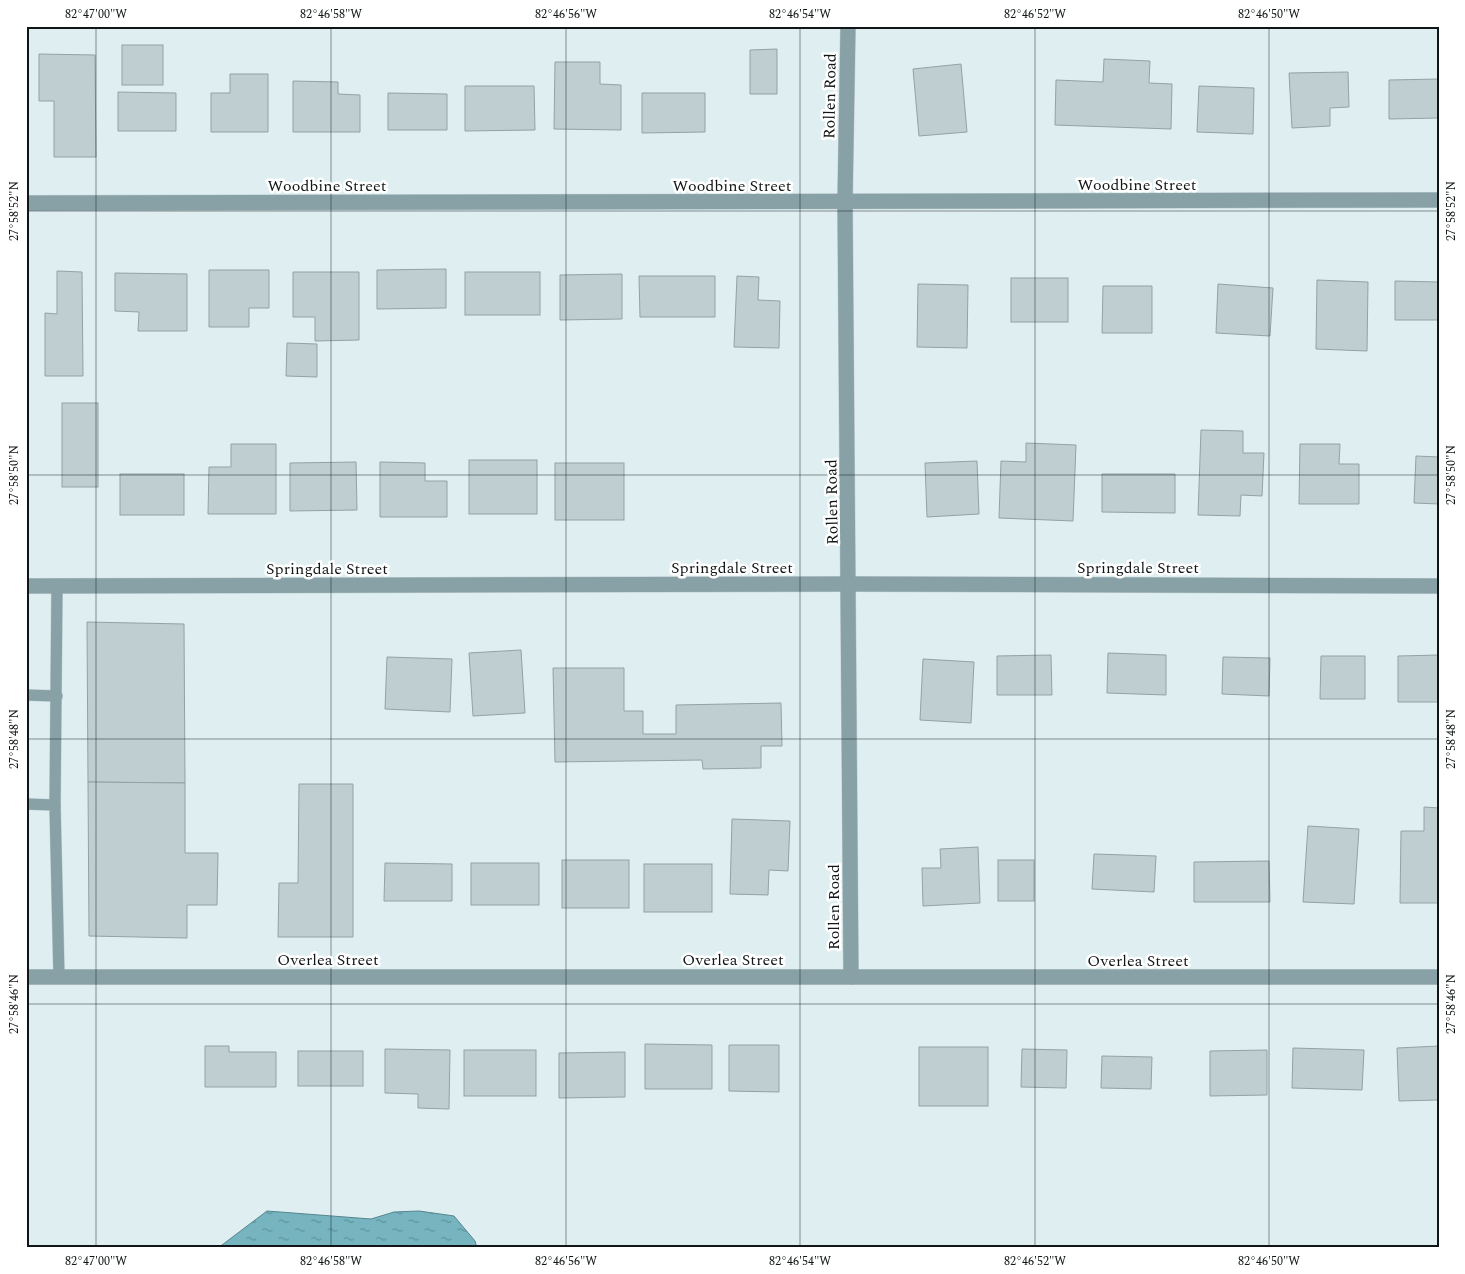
<svg xmlns="http://www.w3.org/2000/svg" width="1465" height="1274" font-family="Spectral,serif">
  <style>
    .water { fill: url(#water-ripples); stroke: #57858d }
    .building { fill: #beced1; stroke: #92a2a5 }
    .lines { fill: none; stroke-linecap: round; stroke-linejoin: round }
    .lane-casing { stroke: #bdcbce; stroke-width: 12 }
    .street-casing { stroke: #bdcbce; stroke-width: 16 }
    .lane { stroke: #87a1a6; stroke-width: 11 }
    .street { stroke: #87a1a6; stroke-width: 15 }
    .ticks { fill: none; stroke: #101516; stroke-width: 1; stroke-opacity: 0.45 }
    .labels { text-anchor: middle; stroke-width: 5; stroke-linejoin: round; paint-order: stroke }
    .street-label { font-size: 16px; fill: #101516; stroke: #fff }
    .neatline { fill: none; stroke: #101516; stroke-width: 2 }
    .ticks-label { font-size: 12px; text-anchor: middle; fill: #101516 }
  </style>
  <defs>
    <pattern id="water-ripples" width="26" height="14" patternUnits="userSpaceOnUse" patternTransform="scale(1.25)"><rect width="26" height="14" fill="#76b5c0"/><path d="M2 4q2-2 4 0t4 0M15 11q2-2 4 0t4 0" fill="none" stroke="#5f929b"/></pattern>
  </defs>
  <rect width="100%" height="100%" fill="#deeef1"/>
  <path class="water" d="M267 1211 371 1219 394 1212 419 1211 454 1216 475 1241 477 1248H218Z"/>
  <g class="building">
    <rect x="122" y="45" width="41" height="40"/>
    <path d="M777 49V94H750V50Z"/>
    <path d="M39 54 95 55 96 157H54V101H39Z"/>
    <path d="M1104 59 1150 61 1149 83 1172 84 1171 129 1055 125 1056 80 1103 82Z"/>
    <path d="M555 62H600V84L621 85V130L554 129Z"/>
    <path d="M961 64 967 132 919 136 913 69Z"/>
    <path d="M1348 72 1349 107 1330 108V126L1292 128 1289 73Z"/>
    <path d="M230 74H268V132H211V93H230Z"/>
    <path d="M1439 79V118L1389 119V80Z"/>
    <path d="M293 81 338 82V94L360 95V132H293Z"/>
    <path d="M465 86H534L535 130 465 131Z"/>
    <path d="M1199 86 1254 88 1253 134 1197 132Z"/>
    <path d="M118 92 176 93V131H118Z"/>
    <path d="M388 93 447 94V130H388Z"/>
    <path d="M642 93H705V132L642 133Z"/>
    <path d="M446 269V308L377 309V270Z"/>
    <path d="M209 270H269V308H249V327H209Z"/>
    <path d="M57 271 82 272 83 376H45V313L57 314Z"/>
    <path d="M293 272H359V340L315 341V317H293Z"/>
    <rect x="465" y="272" width="75" height="43"/>
    <path d="M115 273 187 274V331H138L139 312 115 311Z"/>
    <path d="M622 274V319L560 320V275Z"/>
    <path d="M639 276H715V317H640Z"/>
    <path d="M737 276 759 277 758 300 780 301 779 348 734 347Z"/>
    <rect x="1011" y="278" width="57" height="44"/>
    <path d="M1317 280 1368 282 1367 351 1316 349Z"/>
    <path d="M1395 281 1439 282V320H1395Z"/>
    <path d="M918 284 968 285 967 348 917 347Z"/>
    <path d="M1218 284 1273 288 1270 336 1216 333Z"/>
    <path d="M1103 286H1152V333H1102Z"/>
    <path d="M287 343 317 344V377L286 376Z"/>
    <rect x="62" y="403" width="36" height="84"/>
    <path d="M1201 430 1243 431V453H1264L1262 496 1241 495 1240 516 1198 515Z"/>
    <path d="M1026 443 1076 445 1073 521 999 518 1001 461 1026 462Z"/>
    <path d="M231 444H276V514H208L209 467H231Z"/>
    <path d="M1300 444H1340L1339 464H1359V504H1299Z"/>
    <path d="M1416 456 1439 457V504L1414 503Z"/>
    <rect x="469" y="460" width="68" height="54"/>
    <path d="M977 461 979 514 927 517 925 463Z"/>
    <path d="M356 462 357 510 290 511V463Z"/>
    <path d="M380 462 425 463V481H447V517H380Z"/>
    <rect x="555" y="463" width="69" height="57"/>
    <rect x="120" y="474" width="64" height="41"/>
    <path d="M1102 474H1175V513L1102 512Z"/>
    <path d="M87 622 184 624 185 783 88 782Z"/>
    <path d="M521 650 525 713 473 716 469 653Z"/>
    <path d="M1108 653 1166 655V695L1107 693Z"/>
    <path d="M1051 655 1052 695H997V656Z"/>
    <path d="M1439 655V702H1398V656Z"/>
    <path d="M1321 656H1365V699H1320Z"/>
    <path d="M387 657 452 659 450 712 385 709Z"/>
    <path d="M1223 657 1270 658 1269 696 1222 694Z"/>
    <path d="M923 659 974 662 971 723 920 720Z"/>
    <path d="M553 668H624V711H643V734H676V705L781 703 782 746H761V768L703 769 702 760 555 762Z"/>
    <path d="M88 782 185 783V853H218L217 905H187V938L89 936Z"/>
    <path d="M299 784H353V937H278L279 883H298Z"/>
    <path d="M1424 807 1439 808V903H1400L1401 831H1424Z"/>
    <path d="M732 819 790 821 788 871 769 870 768 895 730 894Z"/>
    <path d="M1308 826 1359 829 1354 904 1303 902Z"/>
    <path d="M978 847 980 903 923 906 922 868H941L940 849Z"/>
    <path d="M1094 854 1156 856 1154 892 1092 889Z"/>
    <rect x="562" y="860" width="67" height="48"/>
    <rect x="998" y="860" width="36" height="41"/>
    <path d="M1269 861 1270 902H1194V862Z"/>
    <path d="M385 863 452 864V901H384Z"/>
    <rect x="471" y="863" width="68" height="42"/>
    <rect x="644" y="864" width="68" height="48"/>
    <path d="M645 1044 712 1045V1089H645Z"/>
    <path d="M729 1045H779V1092L729 1091Z"/>
    <path d="M205 1046H229V1052H276V1087H205Z"/>
    <path d="M1439 1046V1100L1399 1101 1397 1048Z"/>
    <rect x="919" y="1047" width="69" height="59"/>
    <path d="M1293 1048 1364 1050 1362 1090 1292 1088Z"/>
    <path d="M385 1049 450 1050 449 1109 418 1108V1094L385 1093Z"/>
    <path d="M1022 1049 1067 1050 1066 1088 1021 1087Z"/>
    <rect x="464" y="1050" width="72" height="46"/>
    <path d="M1267 1050V1095L1210 1096V1051Z"/>
    <rect x="298" y="1051" width="65" height="35"/>
    <path d="M625 1052V1097L559 1098V1053Z"/>
    <path d="M1102 1056 1152 1057 1151 1089 1101 1088Z"/>
  </g>
  <g class="lines">
    <g class="lane-casing">
      <g id="lane">
        <path d="M26 695 57 696"/>
        <path d="M26 804 55 805 59 977"/>
        <path d="M55 805 57 586"/>
      </g>
    </g>
    <g class="street-casing">
      <g id="street">
        <path d="M848 26 845 202 851 977"/>
        <path d="M26 203 1439 200"/>
        <path d="M26 586 849 584 1439 586"/>
        <path d="M26 977H1439"/>
      </g>
    </g>
    <use href="#lane" class="lane"/>
    <use href="#street" class="street"/>
  </g>
  <path class="ticks" d="M96 26V1248M331 26V1248M566 26V1248M800 26V1248M1035 26V1248M1269 26V1248M26 211H1439M26 475H1439M26 739H1439M26 1004H1439"/>
  <g class="labels">
    <g class="street-label">
      <text transform="translate(829 96) rotate(-89)" y="6">Rollen Road</text>
      <text x="1137" y="190">Woodbine Street</text>
      <text x="327" y="191">Woodbine Street</text>
      <text x="732" y="191">Woodbine Street</text>
      <text transform="translate(831 502) rotate(-91)" y="6">Rollen Road</text>
      <text x="732" y="573">Springdale Street</text>
      <text x="1138" y="573">Springdale Street</text>
      <text x="327" y="574">Springdale Street</text>
      <text transform="translate(833 907) rotate(-90)" y="6">Rollen Road</text>
      <text x="328" y="965">Overlea Street</text>
      <text x="733" y="965">Overlea Street</text>
      <text x="1138" y="966">Overlea Street</text>
    </g>
  </g>
  <rect width="1465" height="1274" fill="none" stroke="#ffffff" stroke-width="55"/>
  <rect x="28" y="28" width="1410" height="1218" class="neatline"/>
  <g class="ticks-label">
    <text x="96" y="18">82°47'00"W</text>
    <text x="331" y="18">82°46'58"W</text>
    <text x="566" y="18">82°46'56"W</text>
    <text x="800" y="18">82°46'54"W</text>
    <text x="1035" y="18">82°46'52"W</text>
    <text x="1269" y="18">82°46'50"W</text>
    <text transform="translate(14 211) rotate(-90)" y="4">27°58'52"N</text>
    <text transform="translate(1451 211) rotate(-90)" y="4">27°58'52"N</text>
    <text transform="translate(14 475) rotate(-90)" y="4">27°58'50"N</text>
    <text transform="translate(1451 475) rotate(-90)" y="4">27°58'50"N</text>
    <text transform="translate(14 739) rotate(-90)" y="4">27°58'48"N</text>
    <text transform="translate(1451 739) rotate(-90)" y="4">27°58'48"N</text>
    <text transform="translate(14 1004) rotate(-90)" y="4">27°58'46"N</text>
    <text transform="translate(1451 1004) rotate(-90)" y="4">27°58'46"N</text>
    <text x="96" y="1265">82°47'00"W</text>
    <text x="331" y="1265">82°46'58"W</text>
    <text x="566" y="1265">82°46'56"W</text>
    <text x="800" y="1265">82°46'54"W</text>
    <text x="1035" y="1265">82°46'52"W</text>
    <text x="1269" y="1265">82°46'50"W</text>
  </g>
</svg>
